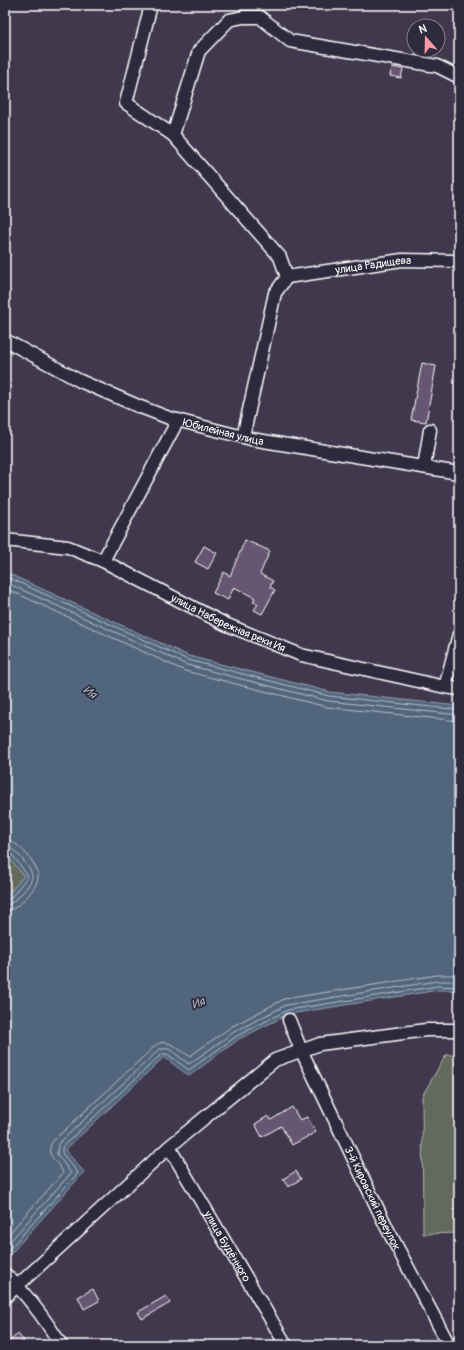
<svg xmlns="http://www.w3.org/2000/svg" width="464" height="1350" font-family="Pangolin,sans-serif">
  <style>
    .green { fill: #646a5d; stroke: #b2b4ae }
    .water { fill: #51657c; stroke: #97a3b0 }
    .lines { fill: none; stroke-linecap: round; stroke-linejoin: round }
    .shore { stroke: #b9c1cb; stroke-width: 1 }
    .building { fill: #665772; stroke: #fff }
    .minor-casing { stroke: #fff; stroke-width: 15 }
    .minor { stroke: #2f2a3d; stroke-width: 12 }
    .labels { text-anchor: middle; stroke-width: 3.5; stroke-linejoin: round; paint-order: stroke }
    .street-label { font-size: 11px; fill: #fff; stroke: #2f2a3d }
    .water-label { font-size: 12px; font-style: italic; fill: #b1bac4; stroke: #2f2a3d }
  </style>
  <rect width="100%" height="100%" fill="#40384d"/>
  <filter id="ink" filterUnits="userSpaceOnUse"><feTurbulence type="fractalNoise" baseFrequency=".025" numOctaves="2"/><feDisplacementMap in="SourceGraphic" scale="8" xChannelSelector="R" yChannelSelector="G"/><feConvolveMatrix kernelMatrix="1 2 1 2 8 2 1 2 1" color-interpolation-filters="sRGB"/></filter>
  <g filter="url(#ink)">
    <g class="green">
      <path d="M5 853 24 876 5 898Z"/>
      <path d="M446 1055H459V1233L423 1234 422 1096Z"/>
    </g>
    <path class="water" d="M5 572 189 656 330 692 459 706V990H439L289 1014 239 1039 189 1076 164 1057 65 1150 84 1172 5 1260V898L24 876 5 853Z"/>
    <g class="lines">
      <g class="shore">
        <path d="M5 576 188 660 329 696 459 710"/>
        <path d="M5 582 187 665 328 701 459 715"/>
        <path d="M5 588 185 671 327 707 459 721"/>
        <path d="M5 839C17 840 39 865 38 877 38 888 16 911 5 912"/>
        <path d="M5 846C13 846 33 869 32 877 32 885 12 905 5 906"/>
        <path d="M5 851 10 852 28 876 10 899 5 900"/>
        <path d="M5 1238 63 1173C59 1161 43 1156 53 1141L157 1044C171 1038 178 1051 190 1056L231 1027 284 999 437 975H459"/>
        <path d="M5 1247 71 1173 57 1154 58 1144 160 1049H169L189 1064 234 1032 286 1005 437 981H459"/>
        <path d="M5 1254 78 1173 62 1153V1147L162 1054H167L189 1070 237 1036 288 1010 438 986 459 987"/>
      </g>
    </g>
    <g class="building">
      <path d="M392 67 403 69 401 78 390 76Z"/>
      <path d="M422 363 436 366 426 422 411 420Z"/>
      <path d="M245 540 270 551 260 574 273 581 270 587 275 590 262 614 254 610 258 604 253 602 255 598 234 587 228 600 213 593 224 572 230 576Z"/>
      <path d="M204 546 217 553 208 569 195 562Z"/>
      <path d="M292 1107 300 1120 307 1117 316 1132 292 1145 281 1126 262 1137 255 1124 268 1116 271 1120Z"/>
      <path d="M296 1171 301 1179 288 1187 283 1179Z"/>
      <path d="M93 1289 99 1301 84 1309 78 1297Z"/>
      <path d="M166 1296 170 1303 142 1319 138 1312Z"/>
      <path d="M18 1334 24 1341 18 1345H5Z"/>
    </g>
    <g class="lines">
      <g class="minor-casing">
        <g id="minor">
          <path d="M151 5 126 103 173 135 280 257 287 277 275 293 243 437"/>
          <path d="M173 135 199 51 229 20 243 17H260L290 41 437 66 459 77"/>
          <path id="s1" d="M287 277 402 260 459 261"/>
          <path id="s2" d="M5 340 80 381 138 406 169 418 251 439 459 473"/>
          <path d="M424 467 430 430"/>
          <path id="s3" d="M5 540 68 547 103 561 225 624 301 655 445 687 459 689"/>
          <path d="M103 561 178 420"/>
          <path d="M445 687 459 634"/>
          <path id="s4" d="M289 1020 301 1050 388 1230 449 1345"/>
          <path id="s5" d="M169 1147 286 1345"/>
          <path d="M5 1274C28 1295 45 1319 61 1345"/>
          <path d="M5 1297 169 1147 275 1060 320 1044 426 1030H459"/>
        </g>
      </g>
      <use href="#minor" class="minor"/>
    </g>
  </g>
  <g class="labels">
    <g class="street-label">
      <text dy="4" stroke="none"><textPath href="#s1" startOffset="87">улица Радищева</textPath></text>
      <text dy="4" stroke="none"><textPath href="#s2" startOffset="238">Юбилейная улица</textPath></text>
      <text dy="4" stroke="none"><textPath href="#s3" startOffset="241">улица Набережная реки Ия</textPath></text>
      <text dy="4" stroke="none"><textPath href="#s4" startOffset="197">3-й Кировский переулок</textPath></text>
      <text dy="4" stroke="none"><textPath href="#s5" startOffset="115">улица Будённого</textPath></text>
    </g>
    <g class="water-label">
      <text transform="translate(90 692) rotate(37)" y="4">Ия</text>
      <text transform="translate(198 1003) rotate(-22)" y="4">Ия</text>
    </g>
  </g>
  <rect width="464" height="1350" fill="none" stroke="#2f2a3d" stroke-width="20"/>
  <rect x="10" y="10" width="444" height="1330" fill="none" stroke="#fff" stroke-width="1.5" filter="url(#ink)"/>
  <g transform="translate(426 38) rotate(340)"><circle r="19" fill="#2f2a3d" stroke="#827f8b"/>
  <path d="M0-3L7 15L0 10L-7 15Z" fill="#ff9aa2"/>
  <text y="-6" font-size="11" font-weight="bold" text-anchor="middle" fill="#ffffff">N</text>
  </g>
</svg>
